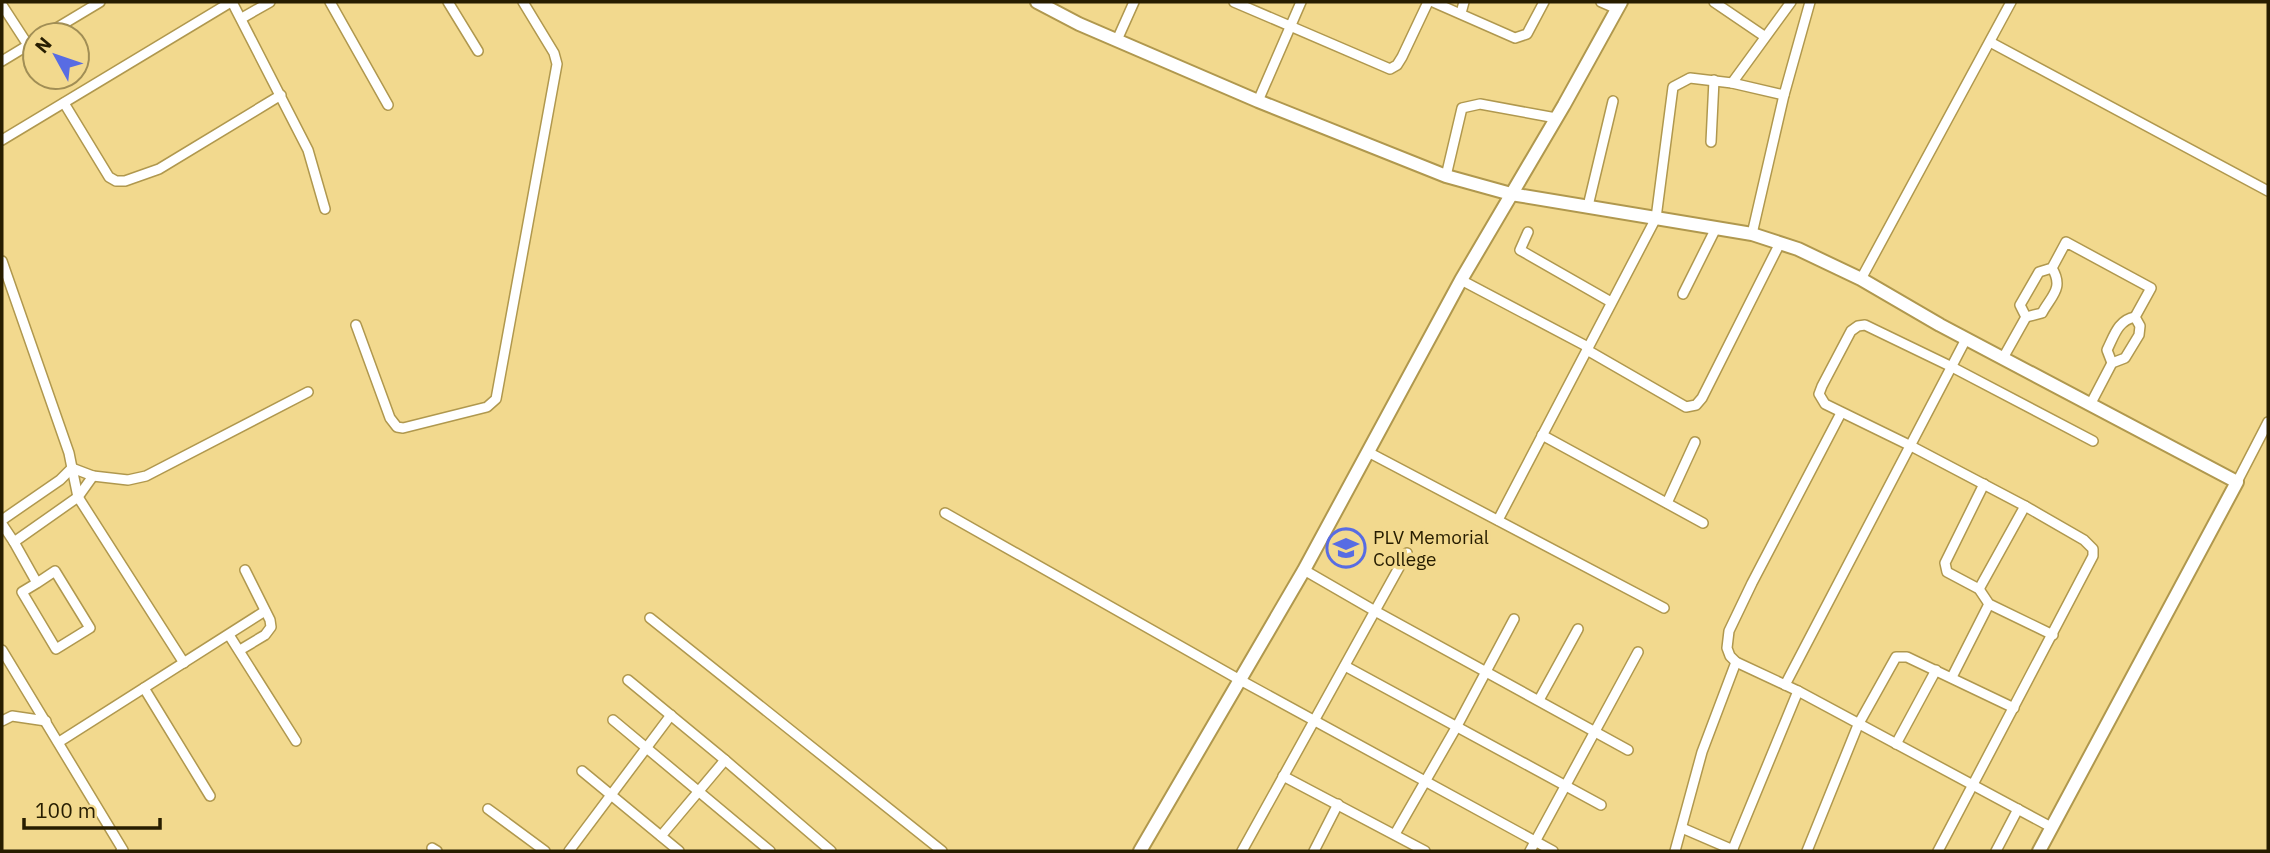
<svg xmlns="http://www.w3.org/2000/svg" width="2270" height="853" font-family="'IBM Plex Sans',sans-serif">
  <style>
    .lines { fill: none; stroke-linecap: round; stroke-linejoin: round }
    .street-casing { stroke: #b0984e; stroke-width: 12 }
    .secondary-casing { stroke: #b0984e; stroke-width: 16 }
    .street { stroke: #fff; stroke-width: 9 }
    .secondary { stroke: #fff; stroke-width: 12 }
    .labels { text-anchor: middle; stroke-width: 7; stroke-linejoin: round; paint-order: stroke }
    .poi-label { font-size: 19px; fill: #271d00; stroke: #f2d98e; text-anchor: start }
  </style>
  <rect width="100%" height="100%" fill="#f2d98e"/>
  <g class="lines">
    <g class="street-casing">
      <g id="street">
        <path d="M232 2 308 150 325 209"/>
        <path d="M330 2 388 105"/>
        <path d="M448 2 478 51"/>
        <path d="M1234 2 1390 69 1397 65 1402 57 1428 2"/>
        <path d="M1433 2 1515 38 1527 34 1544 2"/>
        <path d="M1601 2 1617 9"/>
        <path d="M1714 2 1764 36"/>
        <path d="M2 5 28 45"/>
        <path d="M1461 13 1464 2"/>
        <path d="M242 18 270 2"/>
        <path d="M45 35 100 2"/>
        <path d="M1117 40 1134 2"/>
        <path d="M1990 42 2268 191"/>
        <path d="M2 61 35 41"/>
        <path d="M1732 83 1791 2"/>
        <path d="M1258 101 1301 2"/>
        <path d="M64 103 109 177 116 181H125L159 169 281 95"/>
        <path d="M2 140 231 2"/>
        <path d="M1711 142 1714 80"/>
        <path d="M1446 176 1462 108 1480 104 1556 118"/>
        <path d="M1588 206 1613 101"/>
        <path d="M1528 232 1520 250 1611 302"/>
        <path d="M1752 234 1784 95 1810 2"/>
        <path d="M2 261 69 453 72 468 60 480 2 520"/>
        <path d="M1861 279 2011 2"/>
        <path d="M1461 280 1588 347"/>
        <path d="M1683 294 1716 228"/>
        <path d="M2026 317 2042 313C2052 295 2064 288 2052 268"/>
        <path d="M356 325 390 418 397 427 403 428 487 407 496 399 557 64 554 53 523 2"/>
        <path d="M1587 350 1686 407 1696 405 1702 398 1780 243"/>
        <path d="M2003 358 2026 317 2020 305 2039 272 2052 268 2066 242 2151 288 2135 317 2140 326 2139 335 2125 358 2112 363 2090 405"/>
        <path d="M2112 363 2107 350C2114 336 2118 320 2135 317"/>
        <path d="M1841 413 1752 583 1729 631 1727 648 1730 656 1736 662 1798 691 2051 827"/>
        <path d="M1542 435 1703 523"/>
        <path d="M1368 452 1664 608"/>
        <path d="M72 468 78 497 184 663"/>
        <path d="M93 476 128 480 146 476 308 392"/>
        <path d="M2237 482 2268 422"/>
        <path d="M1984 484 1945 563 1947 572 1979 589 1989 604 2053 635"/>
        <path d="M1667 503 1695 442"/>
        <path d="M945 513 1240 680 1553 851"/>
        <path d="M1498 520 1656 218 1673 87 1690 78 1732 83 1784 95"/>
        <path d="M2 524 14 542"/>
        <path d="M1304 570 1375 611 1628 750"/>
        <path d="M37 583 55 571 90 628 56 649 22 592 37 583 14 542 78 497 93 476 72 468"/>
        <path d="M1979 589 2025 506"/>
        <path d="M650 618 942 851"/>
        <path d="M229 635 296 741"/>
        <path d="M2 650 123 850 121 851"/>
        <path d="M240 650 265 635 271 627 270 620 245 570"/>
        <path d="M1345 666 1601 805"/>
        <path d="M1952 677 1989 604"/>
        <path d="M628 680 725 760 831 851"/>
        <path d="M1785 685 1966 339"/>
        <path d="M144 688 210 796"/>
        <path d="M1539 700 1578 629"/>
        <path d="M613 720 770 851"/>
        <path d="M2 721 12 716 46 721"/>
        <path d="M59 742 265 611"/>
        <path d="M1896 744 1936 670"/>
        <path d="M582 771 679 851"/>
        <path d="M1283 776 1425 851"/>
        <path d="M488 809 545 851"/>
        <path d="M1682 828 1733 850"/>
        <path d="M1395 834 1457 726 1514 619"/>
        <path d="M661 836 725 760"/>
        <path d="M432 848 437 851"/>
        <path d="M569 851 671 715"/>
        <path d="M1242 851 1407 553"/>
        <path d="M1314 851 1338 804"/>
        <path d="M1530 851 1638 652"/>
        <path d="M1675 851 1702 752 1736 662"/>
        <path d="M1732 851 1798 691"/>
        <path d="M1807 851 1858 725 1896 657H1907L2014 708"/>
        <path d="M1938 851 2093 556V549L2084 540 2025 506 1911 446 1825 404 1819 394 1822 386 1851 331 1858 326 1865 325 1952 367 2093 441"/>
        <path d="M1996 851 2018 809"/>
      </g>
    </g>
    <g class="secondary-casing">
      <g id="secondary">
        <path d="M1037 2 1079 24 1258 101 1446 176 1511 194 1752 234 1798 249 1861 279 1940 325 2237 482 2039 851"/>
        <path d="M1140 851 1304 570 1461 280 1564 105 1621 2"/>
      </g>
    </g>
    <use href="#street" class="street"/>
    <use href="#secondary" class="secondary"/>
  </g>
  <defs>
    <g id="university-ring" transform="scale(2.0125)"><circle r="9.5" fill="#f2d98e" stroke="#586ce3" stroke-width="1.5"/><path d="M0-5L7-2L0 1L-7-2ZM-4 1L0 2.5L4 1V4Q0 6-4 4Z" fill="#586ce3"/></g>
  </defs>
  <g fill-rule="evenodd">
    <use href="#university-ring" x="1346" y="548"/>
  </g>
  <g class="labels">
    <g class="poi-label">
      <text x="1373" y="544">PLV Memorial<tspan x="1373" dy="22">College</tspan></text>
    </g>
  </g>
  <rect width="2270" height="853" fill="none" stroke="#271d00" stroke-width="7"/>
  <g transform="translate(56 56) rotate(310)"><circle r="33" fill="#f2d98e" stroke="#a18e55" stroke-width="2"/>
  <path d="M0-5L12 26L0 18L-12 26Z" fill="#586ce3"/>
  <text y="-10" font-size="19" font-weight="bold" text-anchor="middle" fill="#271d00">N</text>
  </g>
  <path d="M24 818v10h136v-10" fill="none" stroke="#271d00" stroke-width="3.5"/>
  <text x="35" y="818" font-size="21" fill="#271d00" stroke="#f2d98e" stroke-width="5" paint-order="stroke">100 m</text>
</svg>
